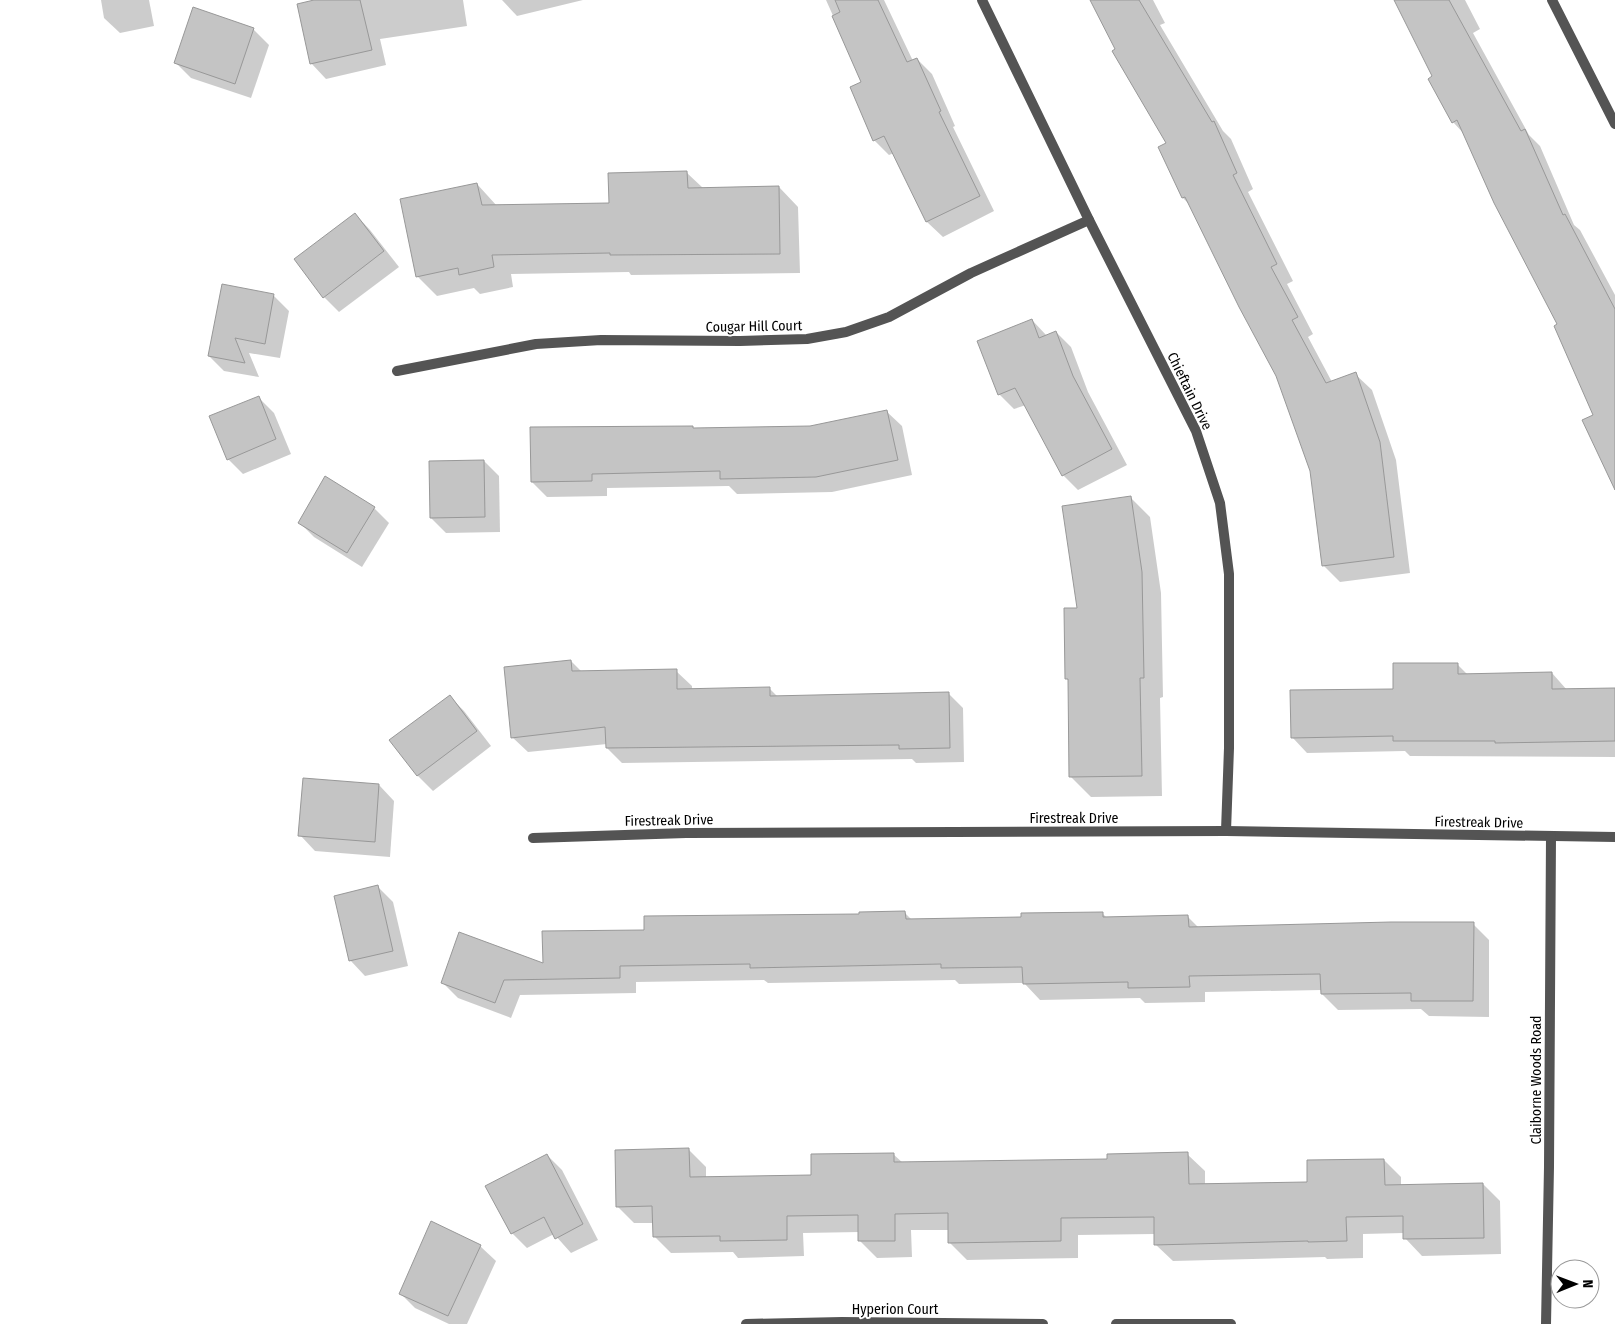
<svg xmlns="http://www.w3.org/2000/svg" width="1615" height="1324" font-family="'Fira Sans Condensed',sans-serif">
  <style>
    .shadow { fill: #0003 }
    .building { fill: #c4c4c4; stroke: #989898 }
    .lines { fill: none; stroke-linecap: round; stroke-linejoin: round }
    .street { stroke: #545454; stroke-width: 10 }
    .labels { text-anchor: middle; stroke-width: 4; stroke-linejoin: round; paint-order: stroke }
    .street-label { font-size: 14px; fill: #000; stroke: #fff }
  </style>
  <rect width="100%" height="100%" fill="#fff"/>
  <g class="shadow">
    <path d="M101 0H149L154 26 120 33 104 18Z"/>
    <path d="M319 0H463L467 26 380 39 386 65 326 79 311 63Z"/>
    <path d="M502 0H583L517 16Z"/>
    <path d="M826 0H884L913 61 917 59 932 74 955 126 953 127 994 211 943 237 927 222 894 153 889 155 874 140 863 83Z"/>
    <path d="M1091 0H1153L1165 23 1160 25 1223 131 1231 139 1253 189 1248 192 1293 281 1287 284 1313 334 1308 337 1332 382 1355 374 1372 390 1396 460 1410 573 1340 582 1323 565 1311 471 1277 375 1190 205 1183 198 1168 143Z"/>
    <path d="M1395 0H1465L1480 29 1473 33 1529 135 1540 146 1574 225 1580 230 1615 295V482L1595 415 1559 325 1465 135 1453 122 1434 77Z"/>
    <path d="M253 29 269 45 251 98 191 78 176 63Z"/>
    <path d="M687 173 703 188 779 187 798 207 800 273 631 275 629 272 511 274 513 287 480 294 474 288 437 296 417 276 477 184 497 206 610 204Z"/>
    <path d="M355 214 370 230 399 267 339 312 324 297Z"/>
    <path d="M222 286 274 296 289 311 280 358 249 353 259 377 224 371 209 356Z"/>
    <path d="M1032 320 1047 336 1056 332 1071 347 1088 392 1127 465 1078 490 1063 475 1026 405 1014 409 999 394Z"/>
    <path d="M259 398 274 413 291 454 243 474 228 459Z"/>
    <path d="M886 411 902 426 912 475 832 492 737 494 729 486 607 488V496L547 497 532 482 692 427 695 429 811 427Z"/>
    <path d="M484 461 499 476 500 532 446 533 431 518Z"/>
    <path d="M1130 497 1150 517 1161 593 1163 697 1160 698 1162 796 1091 797 1071 777 1069 681 1067 679 1078 609Z"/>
    <path d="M374 508 389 523 362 567 314 537 299 522Z"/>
    <path d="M571 661 582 672 676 671 692 686V690L769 688 778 697 948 693 963 708 964 762 916 763 912 759 622 763 607 748V744L528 752 512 737Z"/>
    <path d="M1458 665 1468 675 1552 673 1567 690 1615 689V757L1410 756 1405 751 1307 753 1292 737 1395 690Z"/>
    <path d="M449 696 464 711 491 746 433 791 418 776 391 741Z"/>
    <path d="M379 785 394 801 390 857 315 851 300 835Z"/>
    <path d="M378 887 393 902 408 966 365 976 350 960Z"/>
    <path d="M905 913 912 920 1023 918 1102 913 1107 918 1188 917 1199 928 1473 924 1489 940V1017L1429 1016 1421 1009 1338 1010 1322 994V990L1205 992V1002L1145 1003 1140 998 1040 1000 1024 983 959 984 955 980 768 983 764 980 636 982V993L520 995 511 1018 458 998 442 982 544 965 645 931Z"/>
    <path d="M689 1150 706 1167V1178L813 1176 893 1154 903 1163 1108 1160 1187 1154 1205 1171V1185L1308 1183 1384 1160 1401 1177V1186L1483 1184 1500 1201 1501 1254 1422 1256 1405 1238 1404 1233 1363 1234V1258L1327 1259 1325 1257 1173 1261 1155 1244V1234L1078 1235V1258L967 1260 950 1243 949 1230H911L912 1257 877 1258 860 1241V1232L803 1233 804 1256 738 1258 733 1252 671 1253 654 1236V1223H634L617 1206Z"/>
    <path d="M547 1155 562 1170 598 1240 571 1253 554 1234 527 1248 512 1233Z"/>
    <path d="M480 1246 496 1261 467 1324H449L415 1308 400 1293Z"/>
  </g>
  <g class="building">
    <path d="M314 0H360L372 50 310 64 297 4Z"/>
    <path d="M835 0H878L907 62 917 58 941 111 939 112 980 196 926 222 884 136 873 141 850 87 861 82 832 16 840 12Z"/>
    <path d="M1090 0H1139L1212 122 1214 121 1237 173 1233 175 1277 264 1271 267 1298 317 1292 320 1326 383 1356 372 1380 442 1394 557 1322 566 1310 471 1276 376 1239 307 1185 197 1182 198 1158 147 1166 143 1112 51 1115 49Z"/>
    <path d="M1394 0H1449L1521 131 1525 129 1563 215 1565 214 1615 309V490L1582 420 1593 415 1554 326 1557 324 1494 203 1457 120 1452 123 1428 79 1432 76Z"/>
    <path d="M193 7 254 28 235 84 174 63Z"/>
    <path d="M687 171 688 188 779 186 780 254 610 255V253L492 255 494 267 459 275 458 268 416 277 400 199 477 183 482 205 609 203 608 173Z"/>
    <path d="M355 213 384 251 323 298 294 259Z"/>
    <path d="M222 284 274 294 265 344 235 338 245 363 208 356Z"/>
    <path d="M1032 319 1039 338 1056 331 1073 376 1112 449 1062 476 1015 388 998 395 977 341Z"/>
    <path d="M259 396 276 439 227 460 209 416Z"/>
    <path d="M887 410 898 460 816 477 720 479V471L592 474V481L531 482 530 427 693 426V428L810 426Z"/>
    <path d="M484 460 485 517 430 518 429 461Z"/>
    <path d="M325 476 375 507 347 553 298 523Z"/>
    <path d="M1131 496 1142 572 1144 678H1140L1142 776 1069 777 1068 679H1065L1064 608H1077L1062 506Z"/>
    <path d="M571 660 572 671 677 669V689L770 687V696L949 692 950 748 899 749V745L606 748 605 727 511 738 504 667Z"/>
    <path d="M1393 663H1458V674L1552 672V689L1615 688V741L1495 743V741H1393V736L1291 738 1290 690 1393 689Z"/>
    <path d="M450 695 477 731 417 776 389 740Z"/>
    <path d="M303 778 379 784 375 842 298 836Z"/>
    <path d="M378 885 393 951 349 961 334 896Z"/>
    <path d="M905 911 906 919 1021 917V913L1103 912V917L1188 915 1189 927 1391 922H1474L1473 1001H1411V993L1321 994 1320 974 1189 976 1190 987 1128 988V982L1023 984 1022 967 941 968V964L750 968V964L620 966V978L504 980 495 1003 441 983 459 932 543 963 542 931 644 930V916L859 914V912Z"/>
    <path d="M689 1148 690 1177 811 1175V1154L894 1153V1162L1107 1159V1154L1188 1152 1189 1184 1307 1182V1160L1384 1159 1385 1185 1483 1183 1484 1238 1403 1239V1216L1346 1217 1347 1241 1308 1242V1241L1154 1245V1217L1061 1218V1241L948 1243V1213L895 1214V1241H858V1215L787 1216V1240L720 1241V1236L653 1237 652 1206 616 1207 615 1150Z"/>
    <path d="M547 1154 583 1224 555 1239 544 1217 511 1234 485 1186Z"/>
    <path d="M431 1221 481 1245 448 1316 399 1294Z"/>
  </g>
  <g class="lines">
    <g class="street">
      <path d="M982 0 1089 220 1196 431 1220 503 1229 574V748L1226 831"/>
      <path d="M1552 0 1615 124"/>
      <path d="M397 371 536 344 601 340 740 341 807 339 846 332 889 317 971 273 1089 220"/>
      <path d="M533 838 686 833 1226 831 1615 837"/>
      <path d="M746 1324 842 1322 1043 1324"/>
      <path d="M1116 1324H1231"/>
      <path d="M1546 1324 1549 1167 1551 836"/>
    </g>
  </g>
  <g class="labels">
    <g class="street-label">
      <text transform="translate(754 326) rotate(-1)" y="5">Cougar Hill Court</text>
      <text transform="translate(1190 391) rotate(64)" y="5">Chieftain Drive</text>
      <text x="1074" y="823">Firestreak Drive</text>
      <text transform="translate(669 820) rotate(-1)" y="5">Firestreak Drive</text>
      <text transform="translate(1479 822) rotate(1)" y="5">Firestreak Drive</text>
      <text transform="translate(1536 1080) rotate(-90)" y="5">Claiborne Woods Road</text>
      <text x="895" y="1314">Hyperion Court</text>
    </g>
  </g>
  <g transform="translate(1575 1284) rotate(89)"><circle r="24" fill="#ffffff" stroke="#999999"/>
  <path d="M0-4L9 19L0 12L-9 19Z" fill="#000000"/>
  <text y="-8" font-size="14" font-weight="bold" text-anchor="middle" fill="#000000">N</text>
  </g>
</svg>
